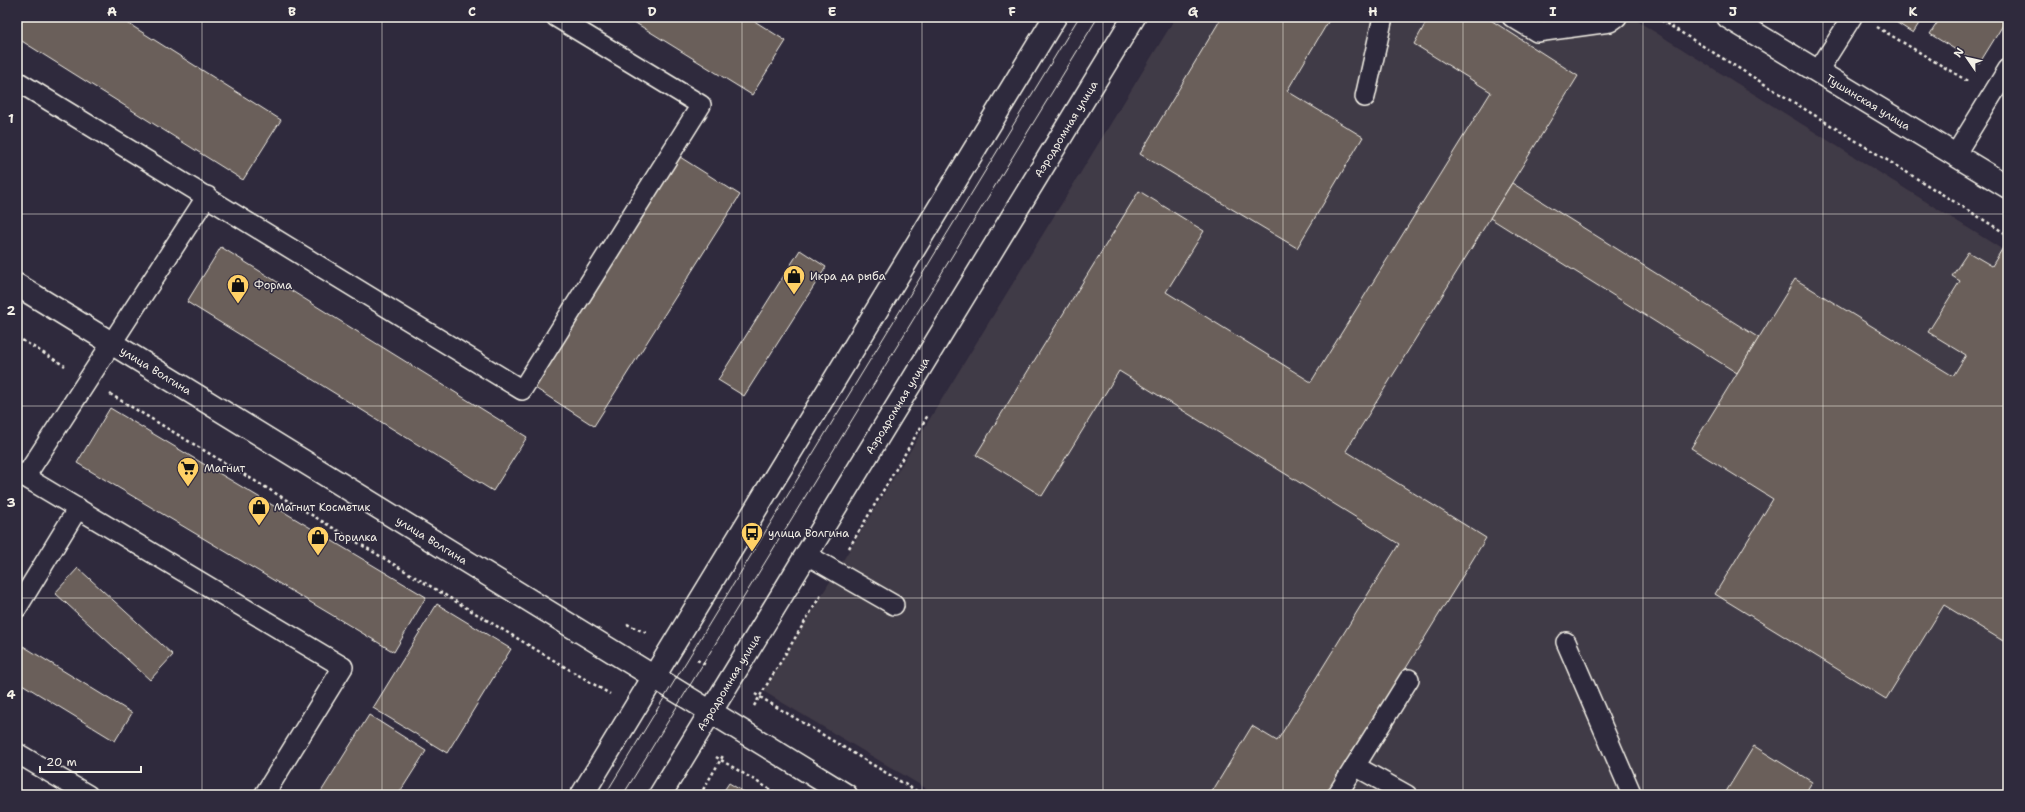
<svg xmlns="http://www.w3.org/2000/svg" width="2025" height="812" font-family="'Shantell Sans',sans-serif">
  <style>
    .built { fill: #413a46 }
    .building { fill: #6a5e5a; stroke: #f4f1e8 }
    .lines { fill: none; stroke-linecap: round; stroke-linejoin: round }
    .service-casing { stroke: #f4f1e8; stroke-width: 22 }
    .minor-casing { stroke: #f4f1e8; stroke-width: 25 }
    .tertiary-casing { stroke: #f4f1e8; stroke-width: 25 }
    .secondary-casing { stroke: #f4f1e8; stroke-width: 25 }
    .path { stroke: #f4f1e8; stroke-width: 2.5; stroke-dasharray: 3 3; stroke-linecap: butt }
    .service { stroke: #2f2a3d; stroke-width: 19 }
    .minor { stroke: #2f2a3d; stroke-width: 22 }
    .tertiary { stroke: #2f2a3d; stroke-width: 22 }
    .secondary { stroke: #2f2a3d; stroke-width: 22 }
    .tram { stroke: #f4f1e8; stroke-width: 1 }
    .grid { fill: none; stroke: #f4f1e8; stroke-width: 1; stroke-opacity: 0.55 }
    .labels { text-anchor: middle; stroke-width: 3; stroke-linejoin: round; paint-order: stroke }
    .street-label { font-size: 11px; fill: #f4f1e8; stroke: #2f2a3d }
    .poi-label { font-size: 11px; fill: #f4f1e8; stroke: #2f2a3d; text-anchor: start }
    .neatline { fill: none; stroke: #f4f1e8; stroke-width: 1.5 }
    .grid-label { font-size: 13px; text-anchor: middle; font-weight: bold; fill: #f4f1e8 }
  </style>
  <rect width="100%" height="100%" fill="#2f2a3d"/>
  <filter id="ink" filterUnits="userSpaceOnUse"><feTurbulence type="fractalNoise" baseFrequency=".025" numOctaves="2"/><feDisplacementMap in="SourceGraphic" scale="8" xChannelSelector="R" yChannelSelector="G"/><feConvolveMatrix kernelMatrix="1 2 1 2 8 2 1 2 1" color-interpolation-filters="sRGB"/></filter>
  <g filter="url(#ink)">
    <path class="built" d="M1176 17H1631L2008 253V795H937L763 691Z"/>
    <g class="building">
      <path d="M24 17H118L281 120 243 180 17 38V28Z"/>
      <path d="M626 17H748L786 41 752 95Z"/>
      <path d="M1222 17H1331L1287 91 1363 137 1297 248 1140 154Z"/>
      <path d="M1429 17H1486L1578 76 1346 451 1486 538 1328 795H1210L1252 726 1277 741 1399 544 1119 371 1042 496 976 455 1139 191 1204 231 1166 292 1311 382 1491 92 1414 44Z"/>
      <path d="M1888 17H1923L1913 33Z"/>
      <path d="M1941 17H2008L1979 64 1930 34Z"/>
      <path d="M680 157 740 195 594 426 535 388Z"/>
      <path d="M1512 183 1759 338 1737 373 1490 218Z"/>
      <path d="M2004 246 2008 249V644L1944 605 1886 699 1715 594 1773 499 1691 448 1795 279 1953 376 1966 355 1928 332 1960 281 1952 276 1968 252 1992 266Z"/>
      <path d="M221 247 527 437 493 491 187 302Z"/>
      <path d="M800 250 826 267 744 396 718 380Z"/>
      <path d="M110 408 426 597 394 652 77 463Z"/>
      <path d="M78 568 173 655 150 680 55 593Z"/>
      <path d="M437 604 511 649 447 753 373 708Z"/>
      <path d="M23 646 132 713 115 741 17 681V656Z"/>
      <path d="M369 715 426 751 398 795H319Z"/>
      <path d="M1754 746 1812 782 1804 795H1724Z"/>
      <path d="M729 783 749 795H721Z"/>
    </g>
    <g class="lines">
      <g class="service-casing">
        <g id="service">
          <path d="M1512 17 1537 32 1610 22 1617 17"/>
          <path d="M1818 71 1852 17"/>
          <path d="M17 81 522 390 701 105 556 17"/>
          <path d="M1365 97 1383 17"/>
          <path d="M1955 155 2008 69"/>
          <path d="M17 472 25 477 207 196"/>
          <path d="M25 477 343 667 264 795"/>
          <path d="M807 555 894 605"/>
          <path d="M17 608 78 508"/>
          <path d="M1566 642 1632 795"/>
          <path d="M17 753 88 795"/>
          <path d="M1355 766 1407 795"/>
          <path d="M1337 795 1409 679"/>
        </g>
      </g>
      <g class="minor-casing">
        <g id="minor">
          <path id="s1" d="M1728 17 2008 187"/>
        </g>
      </g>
      <g class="tertiary-casing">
        <g id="tertiary">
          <path id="s2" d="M17 285 846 795"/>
        </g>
      </g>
      <g class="secondary-casing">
        <g id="secondary">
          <path d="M582 795 1055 17"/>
          <path id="s3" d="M660 795 1134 17"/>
        </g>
      </g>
      <g class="path">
        <path d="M1656 17 2008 235"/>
        <path d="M1877 27 1969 82"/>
        <path d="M17 337 65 366"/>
        <path d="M110 394 610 694"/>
        <path d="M849 548 928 415"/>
        <path d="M627 624 646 633"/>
        <path d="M697 660 706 665"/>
        <path d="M755 694 923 795"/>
        <path d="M754 706 821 595"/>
        <path d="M716 757 779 795"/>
        <path d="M700 795 724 754"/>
      </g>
      <use href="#service" class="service"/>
      <use href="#minor" class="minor"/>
      <use href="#tertiary" class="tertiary"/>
      <use href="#secondary" class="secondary"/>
      <g class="tram">
        <path d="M605 795 1079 17"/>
        <path d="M623 795 1098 17"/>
      </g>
    </g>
  </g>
  <path class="grid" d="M202 17V795M382 17V795M562 17V795M742 17V795M922 17V795M1103 17V795M1283 17V795M1463 17V795M1643 17V795M1823 17V795M17 214H2008M17 406H2008M17 598H2008"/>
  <defs>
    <g id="shop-pin" transform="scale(1.15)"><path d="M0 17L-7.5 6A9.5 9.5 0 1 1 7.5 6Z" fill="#ffd166" stroke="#2f2a3d"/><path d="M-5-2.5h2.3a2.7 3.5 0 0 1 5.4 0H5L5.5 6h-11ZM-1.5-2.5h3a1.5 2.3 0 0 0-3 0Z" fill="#111"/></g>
    <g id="supermarket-pin" transform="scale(1.15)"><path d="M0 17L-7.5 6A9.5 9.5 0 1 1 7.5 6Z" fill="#ffd166" stroke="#2f2a3d"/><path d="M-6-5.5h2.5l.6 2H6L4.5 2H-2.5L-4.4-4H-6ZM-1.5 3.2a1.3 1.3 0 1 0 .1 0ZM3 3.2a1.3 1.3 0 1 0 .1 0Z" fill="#111"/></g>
    <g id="bus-pin" transform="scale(1.15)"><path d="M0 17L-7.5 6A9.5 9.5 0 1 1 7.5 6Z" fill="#ffd166" stroke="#2f2a3d"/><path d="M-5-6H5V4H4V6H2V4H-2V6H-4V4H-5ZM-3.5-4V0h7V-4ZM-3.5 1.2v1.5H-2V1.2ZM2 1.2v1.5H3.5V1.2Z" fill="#111"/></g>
  </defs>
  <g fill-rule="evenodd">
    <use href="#shop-pin" x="794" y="276"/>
    <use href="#shop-pin" x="238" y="285"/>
    <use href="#supermarket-pin" x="188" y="468"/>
    <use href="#shop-pin" x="259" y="507"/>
    <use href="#bus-pin" x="752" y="533"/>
    <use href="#shop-pin" x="318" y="537"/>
  </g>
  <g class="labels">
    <g class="street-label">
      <text dy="4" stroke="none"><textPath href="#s1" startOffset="164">Тушинская улица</textPath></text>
      <text dy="4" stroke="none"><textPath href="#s3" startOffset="780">Аэродромная улица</textPath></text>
      <text dy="4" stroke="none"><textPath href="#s2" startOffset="163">улица Волгина</textPath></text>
      <text dy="4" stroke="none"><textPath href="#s3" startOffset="456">Аэродромная улица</textPath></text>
      <text dy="4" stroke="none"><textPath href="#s2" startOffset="487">улица Волгина</textPath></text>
      <text dy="4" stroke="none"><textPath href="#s3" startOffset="132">Аэродромная улица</textPath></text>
    </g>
    <g class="poi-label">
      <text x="810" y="280">Икра да рыба</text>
      <text x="254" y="289">Форма</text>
      <text x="204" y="472">Магнит</text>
      <text x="274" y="511">Магнит Косметик</text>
      <text x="768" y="537">улица Волгина</text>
      <text x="334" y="541">Горилка</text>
    </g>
  </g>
  <rect width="2025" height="812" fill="none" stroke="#2f2a3d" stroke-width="44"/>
  <g transform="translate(1967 58) rotate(304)" stroke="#2f2a3d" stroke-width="3" paint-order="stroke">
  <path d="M0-3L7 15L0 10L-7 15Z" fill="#f4f1e8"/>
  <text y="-6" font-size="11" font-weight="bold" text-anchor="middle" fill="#f4f1e8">N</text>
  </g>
  <path d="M40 766v6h101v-6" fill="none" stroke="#f4f1e8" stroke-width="2"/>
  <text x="46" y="766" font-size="12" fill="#f4f1e8" stroke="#2f2a3d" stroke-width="3" paint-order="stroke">20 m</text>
  <rect x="22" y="22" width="1981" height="768" class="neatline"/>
  <g class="grid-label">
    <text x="112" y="16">A</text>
    <text x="292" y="16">B</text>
    <text x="472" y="16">C</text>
    <text x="652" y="16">D</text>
    <text x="832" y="16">E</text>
    <text x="1012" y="16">F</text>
    <text x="1193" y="16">G</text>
    <text x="1373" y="16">H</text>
    <text x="1553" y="16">I</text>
    <text x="1733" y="16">J</text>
    <text x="1913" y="16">K</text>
    <text x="11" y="123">1</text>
    <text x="11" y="315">2</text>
    <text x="11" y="507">3</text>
    <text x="11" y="699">4</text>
  </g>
</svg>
